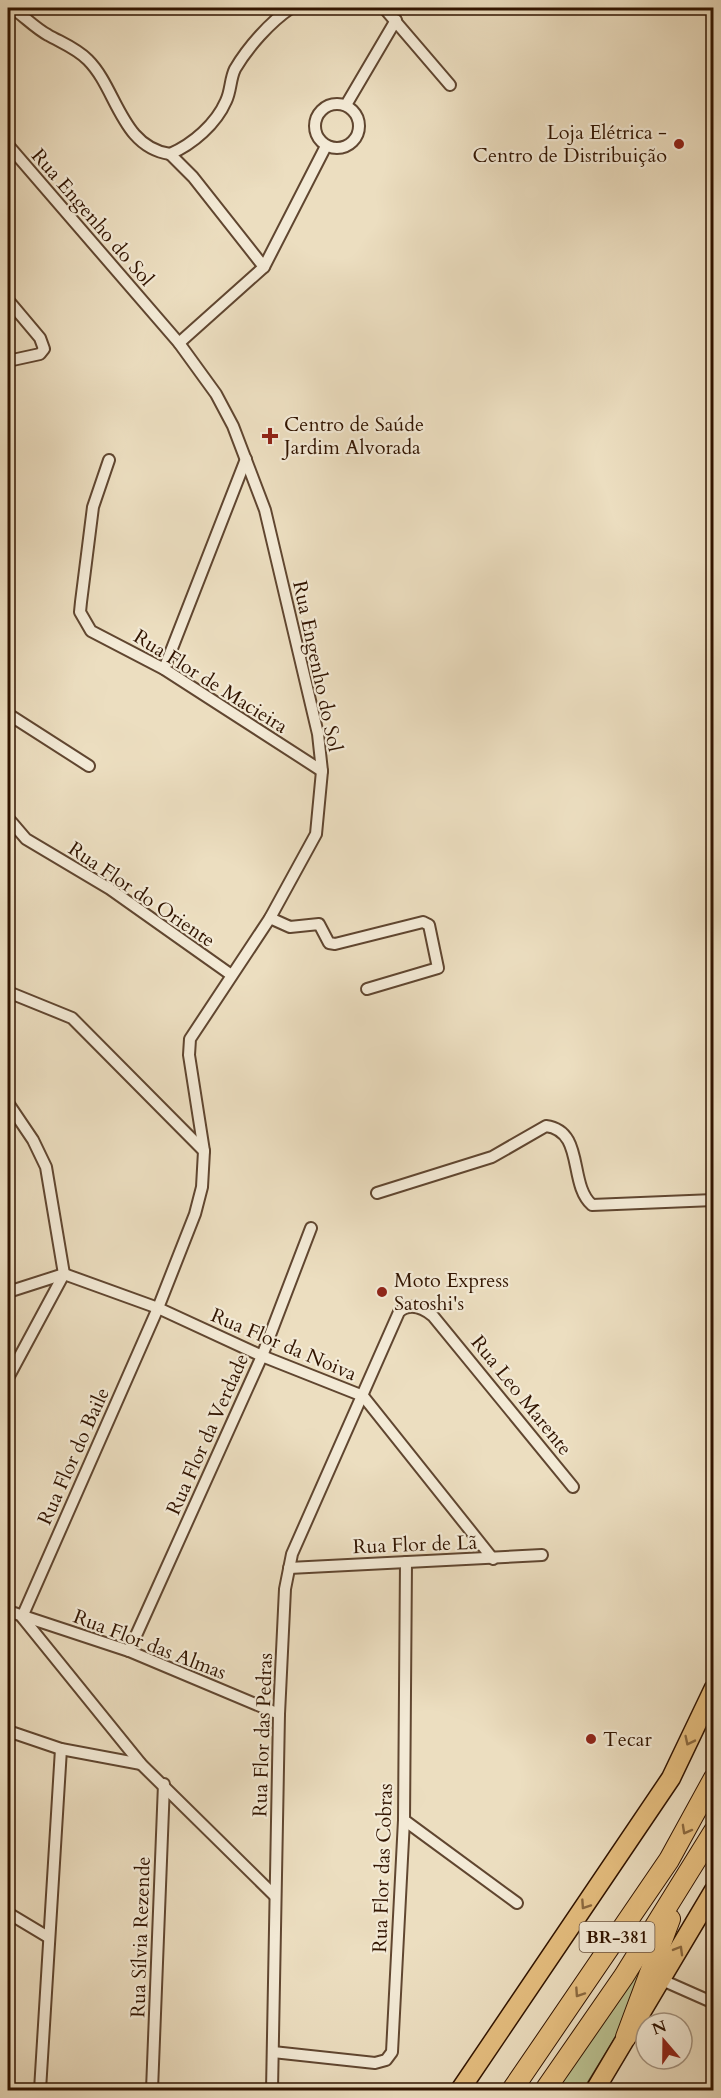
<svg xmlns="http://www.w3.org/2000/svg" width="721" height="2098" font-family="Cardo,serif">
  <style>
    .green { fill: #bac191; stroke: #766a48; stroke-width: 1.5 }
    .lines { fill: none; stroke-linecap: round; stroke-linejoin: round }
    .minor-casing { stroke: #604630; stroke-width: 14 }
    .primary-casing { stroke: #311400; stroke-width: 21 }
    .motorway-casing { stroke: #311400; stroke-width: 22 }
    .minor { stroke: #f3ead6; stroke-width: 10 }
    .primary { stroke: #e6bf80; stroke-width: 18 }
    .motorway { stroke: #e6bf80; stroke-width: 20 }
    .oneway { stroke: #8c6a40 }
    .poi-dot { fill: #8f2418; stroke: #f3ead6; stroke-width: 2 }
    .labels { text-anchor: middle; stroke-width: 4.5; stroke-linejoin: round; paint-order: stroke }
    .shield { fill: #f3ead6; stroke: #6b5440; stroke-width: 1.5 }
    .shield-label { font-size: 18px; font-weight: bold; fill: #311400 }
    .poi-label { font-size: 20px; fill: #311400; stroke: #f3ead6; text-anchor: start }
    .street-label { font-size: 20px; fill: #311400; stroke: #f3ead6 }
  </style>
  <rect width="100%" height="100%" fill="#ecdec0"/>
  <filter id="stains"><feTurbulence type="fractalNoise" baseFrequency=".00333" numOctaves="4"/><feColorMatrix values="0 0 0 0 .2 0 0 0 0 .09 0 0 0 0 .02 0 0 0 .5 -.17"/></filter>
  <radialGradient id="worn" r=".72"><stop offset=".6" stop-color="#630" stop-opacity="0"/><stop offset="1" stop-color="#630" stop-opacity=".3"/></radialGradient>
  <path class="green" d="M654 1944 617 2035 583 2090H551Z"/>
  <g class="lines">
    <g class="minor-casing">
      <g id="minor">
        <path d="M12 8C24 16 35 28 48 35 62 43 76 48 88 60 117 89 121 147 170 154"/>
        <path d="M384 8 450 85"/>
        <circle cx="337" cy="126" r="22"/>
        <path d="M346 105 396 20"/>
        <path d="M8 145 179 343 216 394 233 426 265 510 318 734 322 771 316 834 270 918 190 1039 189 1055 204 1151 202 1187 195 1214 158 1308 22 1617 141 1764 275 1896"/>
        <path d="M170 154C193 144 216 124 226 101 231 91 230 79 235 69 248 47 270 22 291 8"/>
        <path d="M170 154 193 177 264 267"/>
        <path d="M8 300 40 338 44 349 40 354 8 361"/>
        <path d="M179 343 264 267 326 146"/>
        <path d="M109 460 93 507 81 602 80 612 91 631 164 669 322 771"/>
        <path d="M164 669 246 459"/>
        <path d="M8 714 89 766"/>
        <path d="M8 818 26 839 110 889 230 974"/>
        <path d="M270 918 290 927 319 924 329 943 335 944 423 922 429 925 438 968 367 989"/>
        <path d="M8 992 72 1018 204 1151"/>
        <path d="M8 1103 33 1140 46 1167 64 1274 8 1378"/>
        <path d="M377 1193 492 1157 546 1126C585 1131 568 1184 592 1205L714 1200"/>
        <path d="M64 1274 158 1308 262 1356 363 1396 493 1559"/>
        <path d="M8 1292 64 1274"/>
        <path d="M289 1568 542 1555"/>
        <path d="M8 1611 129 1651 279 1714"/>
        <path d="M129 1651 262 1356 311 1228"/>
        <path d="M8 1731 61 1749 141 1764"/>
        <path d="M404 1820 517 1903"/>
        <path d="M8 1913 48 1937"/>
        <path d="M662 1980 714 2003"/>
        <path d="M273 2052 375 2063 386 2060 392 2052 404 1820 406 1562"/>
        <path d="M40 2090 61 1749"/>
        <path d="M152 2090 164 1784"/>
        <path d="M272 2090 279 1714 285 1589 292 1554 399 1312C410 1302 423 1308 433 1316L573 1487"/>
      </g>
    </g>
    <g class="primary-casing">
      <g id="primary">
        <path d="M460 2090 671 1778 714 1688"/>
        <path d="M595 2090 714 1890"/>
      </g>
    </g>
    <g class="motorway-casing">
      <g id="motorway">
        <path d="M626 2037 670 1919"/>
        <path d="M512 2090 669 1860 714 1778"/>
        <path d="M545 2090 624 1976 714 1831"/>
      </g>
    </g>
    <use href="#minor" class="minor"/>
    <use href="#primary" class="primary"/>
    <use href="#motorway" class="motorway"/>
  </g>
  <defs><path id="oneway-chevron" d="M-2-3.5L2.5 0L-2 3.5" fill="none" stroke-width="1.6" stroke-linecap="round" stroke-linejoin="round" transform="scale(1.5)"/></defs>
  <g class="oneway">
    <use href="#oneway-chevron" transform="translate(689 1741) rotate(116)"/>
    <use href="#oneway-chevron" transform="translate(686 1830) rotate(119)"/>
    <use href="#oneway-chevron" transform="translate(585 1905) rotate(124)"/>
    <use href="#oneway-chevron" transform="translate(679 1950) rotate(-60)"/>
    <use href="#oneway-chevron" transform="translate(579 1993) rotate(124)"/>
  </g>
  <g class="poi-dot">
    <circle cx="679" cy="144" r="6"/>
    <path d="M267 427h6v6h6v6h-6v6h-6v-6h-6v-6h6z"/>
    <circle cx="382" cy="1292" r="6"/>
    <circle cx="591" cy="1739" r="6"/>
  </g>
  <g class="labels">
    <rect class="shield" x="579.5" y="1922" width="75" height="30" rx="4.5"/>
    <g class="shield-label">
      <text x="617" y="1943">BR-381</text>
    </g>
    <g class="poi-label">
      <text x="667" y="139" text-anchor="end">Loja Elétrica -<tspan x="667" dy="23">Centro de Distribuição</tspan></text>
      <text x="284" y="431">Centro de Saúde<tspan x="284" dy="23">Jardim Alvorada</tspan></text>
      <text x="394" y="1287">Moto Express<tspan x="394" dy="23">Satoshi's</tspan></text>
      <text x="603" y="1746">Tecar</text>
    </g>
    <g class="street-label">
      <text transform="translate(93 217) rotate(49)" y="7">Rua Engenho do Sol</text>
      <text transform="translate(318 666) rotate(78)" y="7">Rua Engenho do Sol</text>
      <text transform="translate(211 681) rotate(32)" y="7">Rua Flor de Macieira</text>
      <text transform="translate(142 894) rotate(34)" y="7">Rua Flor do Oriente</text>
      <text transform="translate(284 1344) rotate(23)" y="7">Rua Flor da Noiva</text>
      <text transform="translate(522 1395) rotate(51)" y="7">Rua Leo Marente</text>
      <text transform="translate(207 1434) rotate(-66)" y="7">Rua Flor da Verdade</text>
      <text transform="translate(73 1456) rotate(-66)" y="7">Rua Flor do Baile</text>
      <text transform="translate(415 1544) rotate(-2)" y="7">Rua Flor de Lã</text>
      <text transform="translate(150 1644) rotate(21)" y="7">Rua Flor das Almas</text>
      <text transform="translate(262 1735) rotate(-88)" y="7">Rua Flor das Pedras</text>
      <text transform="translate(382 1868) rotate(-88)" y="7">Rua Flor das Cobras</text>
      <text transform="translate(140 1937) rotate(-88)" y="7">Rua Sílvia Rezende</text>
    </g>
  </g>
  <rect width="721" height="2098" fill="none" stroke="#ecdec0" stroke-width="30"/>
  <rect x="9" y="9" width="703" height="2080" fill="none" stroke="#311400" stroke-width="3"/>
  <rect x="15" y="15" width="691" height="2068" fill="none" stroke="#311400" stroke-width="1.5"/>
  <g transform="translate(664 2041) rotate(340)"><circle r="28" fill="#f3ead6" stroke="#a59480" stroke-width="1.5"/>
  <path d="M0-4.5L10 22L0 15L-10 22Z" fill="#8f2418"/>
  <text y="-9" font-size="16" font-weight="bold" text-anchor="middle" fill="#311400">N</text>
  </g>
  <rect width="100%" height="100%" filter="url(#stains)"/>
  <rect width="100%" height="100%" fill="url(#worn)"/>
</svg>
